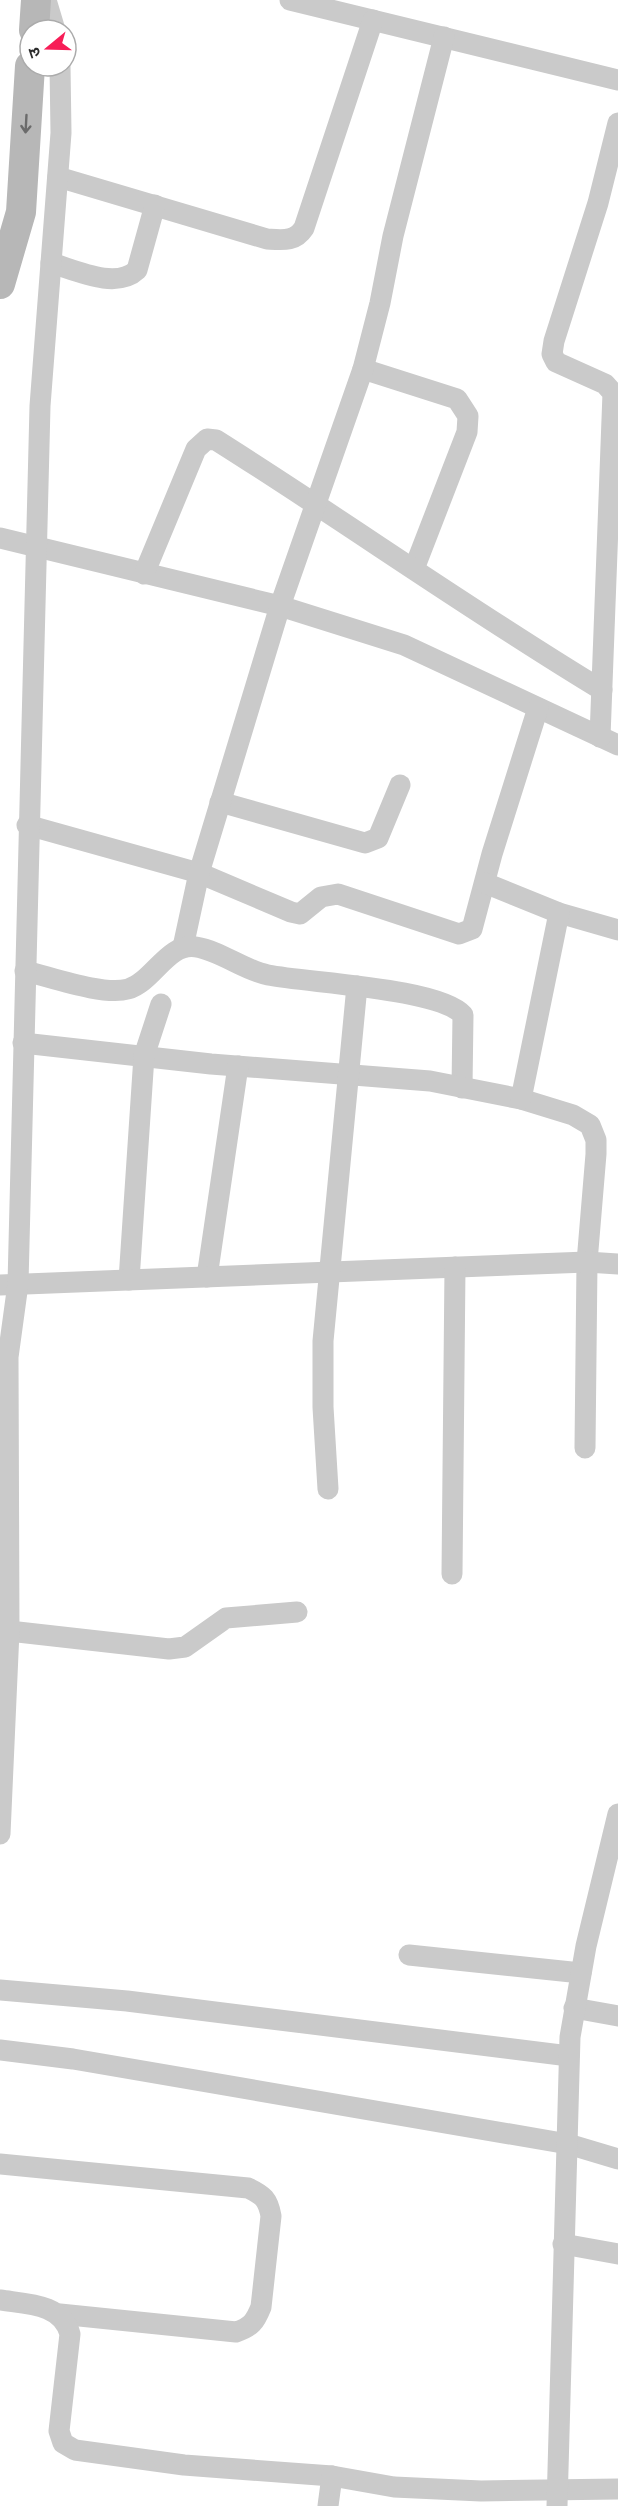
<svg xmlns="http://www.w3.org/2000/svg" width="618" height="2506" font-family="Ubuntu,'Noto Sans Devanagari',sans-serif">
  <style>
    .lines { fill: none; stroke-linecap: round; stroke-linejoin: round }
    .minor { stroke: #cacaca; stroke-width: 21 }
    .secondary { stroke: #b7b7b7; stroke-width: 30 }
    .oneway { stroke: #6b6b6b }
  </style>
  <rect width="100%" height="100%" fill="#fff"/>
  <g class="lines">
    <g class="minor">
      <path d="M46 0 55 30"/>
      <path d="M290 0 618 80"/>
      <path d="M58 177 267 239C283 240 295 242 304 228L373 20"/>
      <path d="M51 263C75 270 116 290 137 270L155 205"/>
      <path d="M363 369 457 399 468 416 467 432 414 569"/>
      <path d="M0 538 280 606 404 645 618 745"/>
      <path d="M144 574 196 449 207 439 216 440C346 522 471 611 602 690"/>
      <path d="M600 737 613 393 605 384 556 362 552 354 554 341 598 203 618 123"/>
      <path d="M220 802 365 843 378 838 400 785"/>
      <path d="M27 825 199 873 291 912 300 914 321 897 338 894 459 934 472 929 492 854 538 708"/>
      <path d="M485 883 559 913 618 930"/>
      <path d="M183 947 199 873 280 606 363 369 380 303 393 236 444 37"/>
      <path d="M25 971C51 977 103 996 128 989 153 982 168 942 196 947 221 951 243 970 268 975 309 983 439 988 463 1015L462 1088"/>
      <path d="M23 1043 211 1064 430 1081 521 1099 573 1115 590 1125 596 1140V1154L587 1262 585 1448"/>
      <path d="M521 1099 559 913"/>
      <path d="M207 1277 238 1066"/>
      <path d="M129 1280 144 1056 161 1004"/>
      <path d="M0 1285 587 1262 618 1264"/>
      <path d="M328 1489 323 1407V1341L357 986"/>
      <path d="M452 1574 455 1267"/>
      <path d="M9 1631 169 1649 185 1647 226 1618 297 1612"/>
      <path d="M0 1834 9 1631 8 1357 18 1284 40 406 61 133 60 66"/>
      <path d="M409 1955 581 1973"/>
      <path d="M0 1990 127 2001 569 2056"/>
      <path d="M574 2008 618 2016"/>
      <path d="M0 2050 73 2059 568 2144 618 2159"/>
      <path d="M0 2164 248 2188C263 2195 268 2199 271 2216L261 2307C255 2322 251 2327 236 2332L60 2314"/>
      <path d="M563 2244 618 2254"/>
      <path d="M0 2300C26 2304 62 2303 70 2334L59 2431 63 2443 75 2450 184 2465 332 2476 394 2487 481 2491 618 2489"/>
      <path d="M328 2506 332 2476"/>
      <path d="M557 2506 570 2037 586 1946 618 1814"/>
    </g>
    <g class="secondary">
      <path d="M34 30 36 0"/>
      <path d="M0 284 21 212 30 66"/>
    </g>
  </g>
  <defs><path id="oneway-shaft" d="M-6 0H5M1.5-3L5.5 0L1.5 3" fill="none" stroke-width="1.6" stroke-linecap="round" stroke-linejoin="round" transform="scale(1.5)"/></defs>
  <use class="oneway" href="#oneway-shaft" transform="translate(26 124) rotate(93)"/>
  <g transform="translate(48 48) rotate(251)"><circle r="28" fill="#ffffff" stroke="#ababab" stroke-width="1.5"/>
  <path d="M0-4.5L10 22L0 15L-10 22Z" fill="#f71d57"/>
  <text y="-9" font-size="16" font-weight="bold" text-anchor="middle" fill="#2d2d2d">उ</text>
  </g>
</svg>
